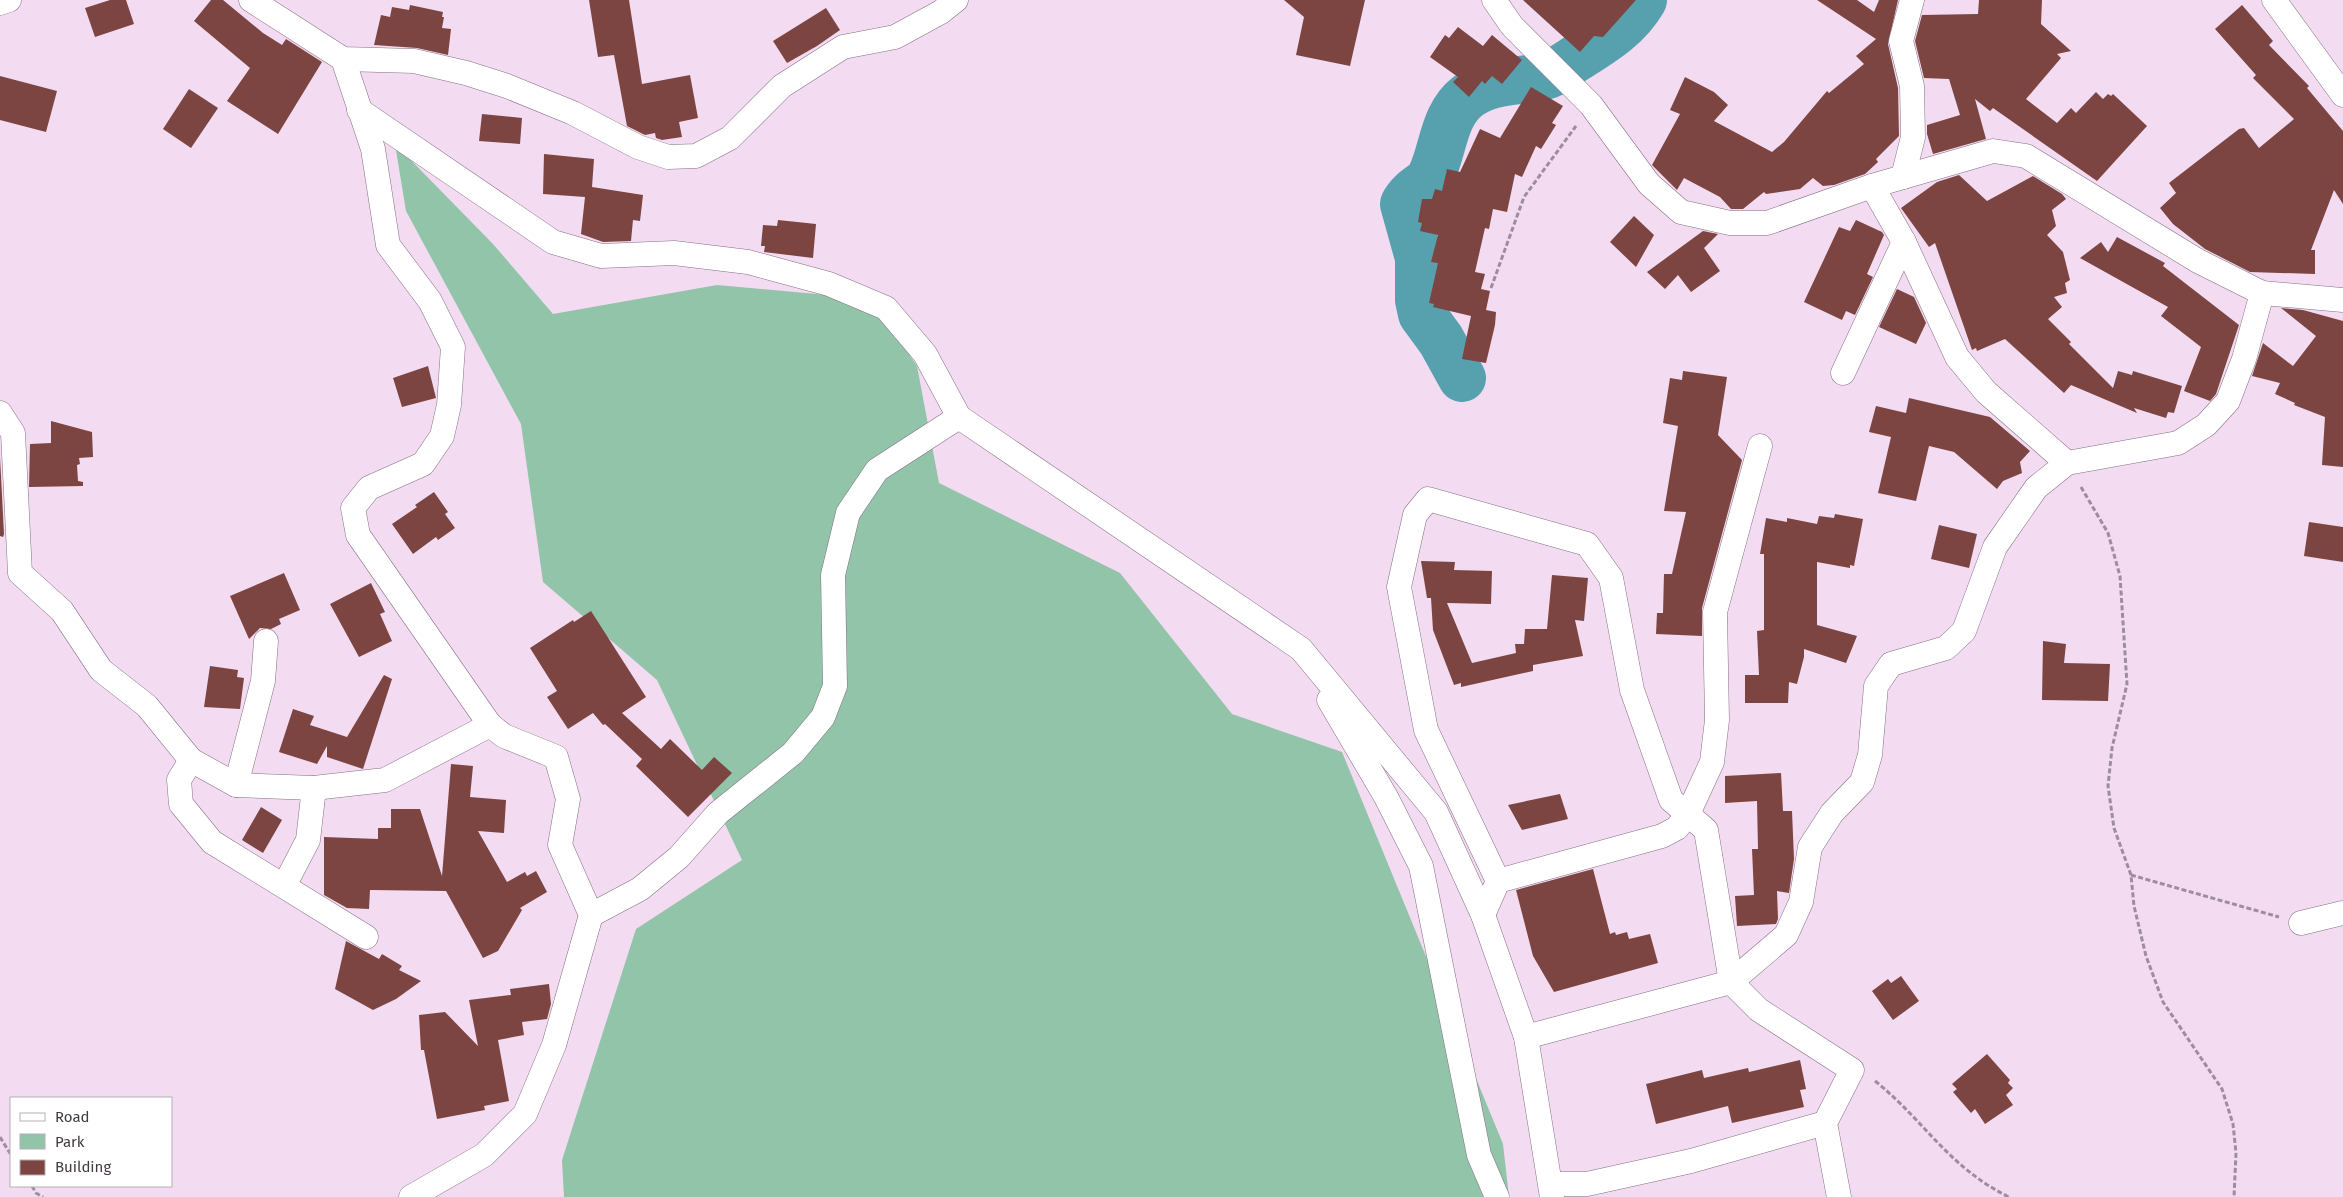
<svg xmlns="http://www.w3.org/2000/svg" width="2343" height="1197" font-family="'Fira Sans',sans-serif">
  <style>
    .green { fill: #91c4a8 }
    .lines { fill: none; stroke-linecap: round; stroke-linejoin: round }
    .river { stroke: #57a1ae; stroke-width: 48 }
    .building { fill: #7c4541 }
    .minor-casing { stroke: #857084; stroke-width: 25 }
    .path { stroke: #9e8d9d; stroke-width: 3; stroke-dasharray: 5 2.5; stroke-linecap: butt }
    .minor { stroke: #fff; stroke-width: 24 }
  </style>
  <rect width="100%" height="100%" fill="#f3dbf2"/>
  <path class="green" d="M395 144 493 244 553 314 717 285 871 299 917 366 939 483 1120 573 1232 714 1342 752 1503 1144 1509 1197H564L562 1160 636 929 742 860 657 680 543 582 521 424 406 211Z"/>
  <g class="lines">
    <path class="river" d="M1462 378 1441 340 1422 314 1419 300V258L1404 204C1411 190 1426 185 1430 178 1444 151 1442 116 1468 96 1490 79 1520 82 1545 76 1554 74 1564 66 1572 61 1600 43 1626 29 1643 0"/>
  </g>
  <g class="building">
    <path d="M110 0H126L134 24 95 37 85 8Z"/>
    <path d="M211 0H223L263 33 282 45 286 39 322 62 278 134 227 101 250 68 194 21Z"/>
    <path d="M589 0H629L642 84 690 75 698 118 679 122 682 137 662 140 656 138 655 133 645 135 627 126 614 55 598 57Z"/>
    <path d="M1284 0H1365L1350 66 1296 55 1304 17Z"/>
    <path d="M1523 0H1636L1603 37 1594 36 1580 52Z"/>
    <path d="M1817 0H1857L1874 12 1879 0H1898L1888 44 1898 88 1899 136 1876 159 1878 162 1865 174 1834 185 1823 186 1813 178 1800 189 1766 194 1764 192 1743 209H1731L1720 197 1684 178 1677 190 1652 165 1680 114 1670 110 1685 77 1714 92 1728 105 1714 121 1772 152 1784 142 1827 91 1829 93 1864 64 1856 56 1876 39Z"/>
    <path d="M1979 0H2042L2041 24 2071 51 2057 54 2061 58 2026 99 2057 123 2071 108 2076 113 2096 92 2103 99 2108 94 2111 96 2113 94 2147 126 2097 181 1993 108 1990 111 1975 99 1986 139 1933 154 1927 134V125L1960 115 1949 79 1924 78 1915 41 1922 15 1978 14Z"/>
    <path d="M410 5 443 12 442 17H444L442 28 451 29 448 55 417 48 374 45 381 15 390 17 392 7 409 10Z"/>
    <path d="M2242 5 2273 41 2269 45 2309 86 2307 88 2343 131V204L2334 190 2311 250H2315V274L2250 272 2205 249 2173 224 2160 208 2176 193 2169 183 2239 129 2244 128 2259 148 2294 119 2253 78 2256 75 2215 29Z"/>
    <path d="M826 8 840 30 817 46 787 63 773 41Z"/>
    <path d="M1458 27 1483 46 1492 35 1522 60 1502 84 1492 76 1485 84 1482 81 1469 97 1453 82 1458 77 1430 57 1445 35 1449 38Z"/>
    <path d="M0 76 57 91 46 132 0 120Z"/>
    <path d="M1531 87 1563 106 1552 123 1556 125 1541 149 1536 146 1522 177 1515 174 1507 212 1493 209 1489 229 1485 228 1475 272 1485 274 1481 289 1490 291 1486 310 1496 312 1495 325 1486 363 1462 359 1471 316 1433 307 1434 304 1429 303 1438 263 1431 262 1438 235 1420 231 1422 223 1418 222 1422 199H1432L1435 189 1442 191 1447 169 1460 172 1480 129 1500 138Z"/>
    <path d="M189 89 218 108 191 148 163 129Z"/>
    <path d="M482 114 522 118 520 144 479 141Z"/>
    <path d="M544 154 594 159 592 187 643 195 640 221 633 220 631 241 603 242 581 234 585 197 543 194Z"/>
    <path d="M1959 175 1987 201 2033 176 2062 194 2066 199 2052 210 2056 226 2047 235 2063 252 2070 280 2065 283 2067 293 2054 297 2062 307 2048 319 2071 342 2069 344 2113 388 2118 371 2132 375 2133 371 2182 386 2174 413 2168 412 2166 418 2134 408 2137 413 2071 385 2064 393 2005 339 1977 351 1976 348 1972 350 1935 243 1929 247 1901 208 1937 182Z"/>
    <path d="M1634 216 1654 235 1636 267 1610 242Z"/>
    <path d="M778 220 816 224 813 258 764 252 765 246H761L763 225 777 226Z"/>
    <path d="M1856 220 1882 232 1884 235 1867 274 1873 277 1855 315 1846 311 1842 320 1804 302 1839 227 1850 231Z"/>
    <path d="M1703 231 1718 234 1704 248 1720 271 1691 292 1678 275 1665 289 1647 272Z"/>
    <path d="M2117 237 2165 263 2163 266 2239 325 2216 394 2210 401 2184 391 2201 347 2161 316 2168 307 2080 258 2101 242 2108 252Z"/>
    <path d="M1897 289 1914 297 1926 323 1916 344 1879 327Z"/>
    <path d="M2281 308 2303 310 2343 321V467L2322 465 2325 417 2294 405 2295 403 2275 394 2280 383 2252 376 2263 343 2293 366 2316 336Z"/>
    <path d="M428 366 436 398 402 407 393 378Z"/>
    <path d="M1683 371 1727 377 1718 435 1742 460 1702 608V636L1656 634 1657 613H1663L1664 574H1672L1686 512 1664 511 1678 426 1663 423 1670 378 1682 380Z"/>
    <path d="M1909 398 1990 417 2030 451 2020 462 2022 473 2003 481 1997 489 1954 452 1929 446 1916 501 1878 493 1891 437 1869 432 1876 406 1906 413Z"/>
    <path d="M51 421 92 432 93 457 79 458 80 464 77 465 78 481 83 482V486L29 487 30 444 51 443Z"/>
    <path d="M0 457 4 534 3 537 0 536Z"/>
    <path d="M434 492 448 512 445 514 455 528 438 540 436 537 413 554 392 524 417 507 415 505Z"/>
    <path d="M1835 514 1863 519 1854 566 1850 565V568L1817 562V625L1857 636 1846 663 1804 649V657L1797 684 1789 682 1788 703H1745V675H1759L1757 631 1764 630V554H1760L1766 518 1787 522V518L1817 524 1819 516 1834 518Z"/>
    <path d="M2309 522 2343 527V562L2304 556Z"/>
    <path d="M1939 525 1977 534 1969 568 1931 559Z"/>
    <path d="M1421 561 1455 562 1454 570 1492 571 1491 604 1447 603 1472 663 1516 653 1515 644H1524L1525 629H1547L1552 575 1588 578 1584 621 1575 620 1583 656 1533 665V671L1461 687V683L1454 685 1433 630 1431 598H1427Z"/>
    <path d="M284 573 300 610 279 619 281 624 271 629 260 628 249 639 230 596Z"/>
    <path d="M371 583 385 612 380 614 392 641 359 657 330 604Z"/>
    <path d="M591 611 646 697 622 713 661 749 670 739 702 770 714 757 732 773 688 817 636 766 642 759 605 724 603 725 593 713 568 729 547 697 557 691 530 648 573 620 574 622Z"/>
    <path d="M2043 641 2066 644 2064 663 2110 664 2108 701 2042 700Z"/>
    <path d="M210 666 238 670 237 677 244 678 240 709 204 707Z"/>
    <path d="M384 675 392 679 363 769 327 757V746L317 764 279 752 293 709 314 716 310 725 347 737Z"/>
    <path d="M451 764 473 766 470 797 506 800 504 833 478 831 507 882 525 872 527 876 536 871 547 892 520 908 522 910 498 951 483 958 446 891 370 890 369 909 347 908 324 895V837L378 839V828H391V809H420L442 876Z"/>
    <path d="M1781 773 1783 811H1792L1794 859 1789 893 1777 891 1778 919 1776 924 1737 926 1735 896 1754 895 1752 849H1758L1757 801 1725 803V776Z"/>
    <path d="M1560 794 1568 819 1522 830 1508 805Z"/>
    <path d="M261 807 282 820 263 853 242 840Z"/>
    <path d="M1593 869 1610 934 1615 932 1616 935 1627 932 1629 939 1650 934 1658 963 1554 992 1533 956 1516 890Z"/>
    <path d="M346 941 379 959 382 954 402 966 399 970 421 981 396 999 373 1010 335 989Z"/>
    <path d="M1901 976 1919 1001 1893 1020 1872 991 1888 979 1891 983Z"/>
    <path d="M549 984 551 1004 547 1019 522 1022 524 1035 498 1040 509 1101 484 1106 485 1110 437 1119 424 1050H421L419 1015 445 1012 478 1046 469 1000 511 995 510 989Z"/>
    <path d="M1987 1054 2010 1080 2008 1083 2013 1088 2006 1095 2013 1105 1985 1124 1975 1109 1971 1113 1953 1092 1957 1089 1952 1084Z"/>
    <path d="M1800 1060 1806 1089 1800 1090 1804 1107 1732 1123 1728 1106 1656 1124 1646 1084 1702 1070 1704 1078 1748 1068 1749 1072Z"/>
  </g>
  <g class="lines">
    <g class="minor-casing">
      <g id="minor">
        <path d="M251 0 343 59 414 61 466 73 507 86 573 113 638 147 668 157 696 156 730 138 782 86 843 47 895 37 941 12 956 0"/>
        <path d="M1494 0 1512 26 1591 105 1649 184 1681 212 1730 223H1767L1872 186 1993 151 2026 156 2198 261 2262 293 2343 300"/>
        <path d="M2274 0 2343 95"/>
        <path d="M0 3 9 0"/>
        <path d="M343 59 373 149 388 245 430 301 453 347 449 405 442 436 423 464 369 488 353 508 358 535 490 725 504 736 556 757 568 799 560 845 591 915 554 1045 525 1114 484 1155 411 1197"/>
        <path d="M359 110 553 242 601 256 674 253 748 262 829 284 886 308 925 354 959 417 1301 649 1436 812 1483 915 1526 1037 1552 1197"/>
        <path d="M1903 177 1913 137 1912 86 1901 41 1912 0"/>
        <path d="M1872 186 1904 242 1957 357 1986 392 2067 463"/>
        <path d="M1843 373 1904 242"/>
        <path d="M0 413 13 433 20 573 62 611 101 670 147 706 191 760 236 785 314 788 385 780 490 725"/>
        <path d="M1329 700 1386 797 1421 866 1479 1155 1497 1197"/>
        <path d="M191 760 179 780 181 804 212 842 366 937"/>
        <path d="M236 785 263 681 266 641"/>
        <path d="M1498 881 1662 836 1677 828 1688 814 1712 762 1717 720 1715 612 1760 446"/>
        <path d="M284 886 308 840 314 788"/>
        <path d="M591 915 640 889 679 857 718 813 793 753 823 717 835 686 833 575 848 513 877 470 959 417"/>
        <path d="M1483 915 1498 881 1426 730 1399 587 1415 515 1428 499 1587 544 1611 578 1632 690 1671 800 1706 830 1731 982 1759 1010 1852 1070 1825 1123 1839 1197"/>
        <path d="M2301 923 2343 913"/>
        <path d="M1526 1037 1731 982 1786 935 1801 902 1810 847 1832 813 1862 782 1870 755 1876 686 1891 664 1946 648 1964 631 1995 547 2036 488 2067 463 2178 443 2206 425 2228 401 2244 359 2262 293"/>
        <path d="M1551 1184H1587L1691 1161 1825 1123"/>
      </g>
    </g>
    <g class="path">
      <path d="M1491 288 1524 197 1576 126"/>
      <path d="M2081 487 2108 533 2120 576 2127 684 2112 748 2108 786 2114 828 2131 875 2134 906 2146 956 2163 1002 2222 1089 2233 1124 2236 1153 2234 1197"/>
      <path d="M2131 875 2279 917"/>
      <path d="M1875 1081C1924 1120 1948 1167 2009 1197"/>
      <path d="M0 1137 11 1155"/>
      <path d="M32 1186 36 1193 43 1197"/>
    </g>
    <use href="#minor" class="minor"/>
  </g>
  <rect x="10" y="1097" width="162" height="90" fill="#ffffff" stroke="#b4b0b3"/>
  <rect x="20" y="1113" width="25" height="8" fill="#ffffff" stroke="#b4b0b3"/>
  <text x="55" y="1122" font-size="15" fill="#433942">Road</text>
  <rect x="20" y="1134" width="25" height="15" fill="#91c4a8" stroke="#b4b0b3"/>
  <text x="55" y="1147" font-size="15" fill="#433942">Park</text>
  <rect x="20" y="1160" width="25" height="15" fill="#7c4541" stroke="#b4b0b3"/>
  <text x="55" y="1172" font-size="15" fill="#433942">Building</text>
</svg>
